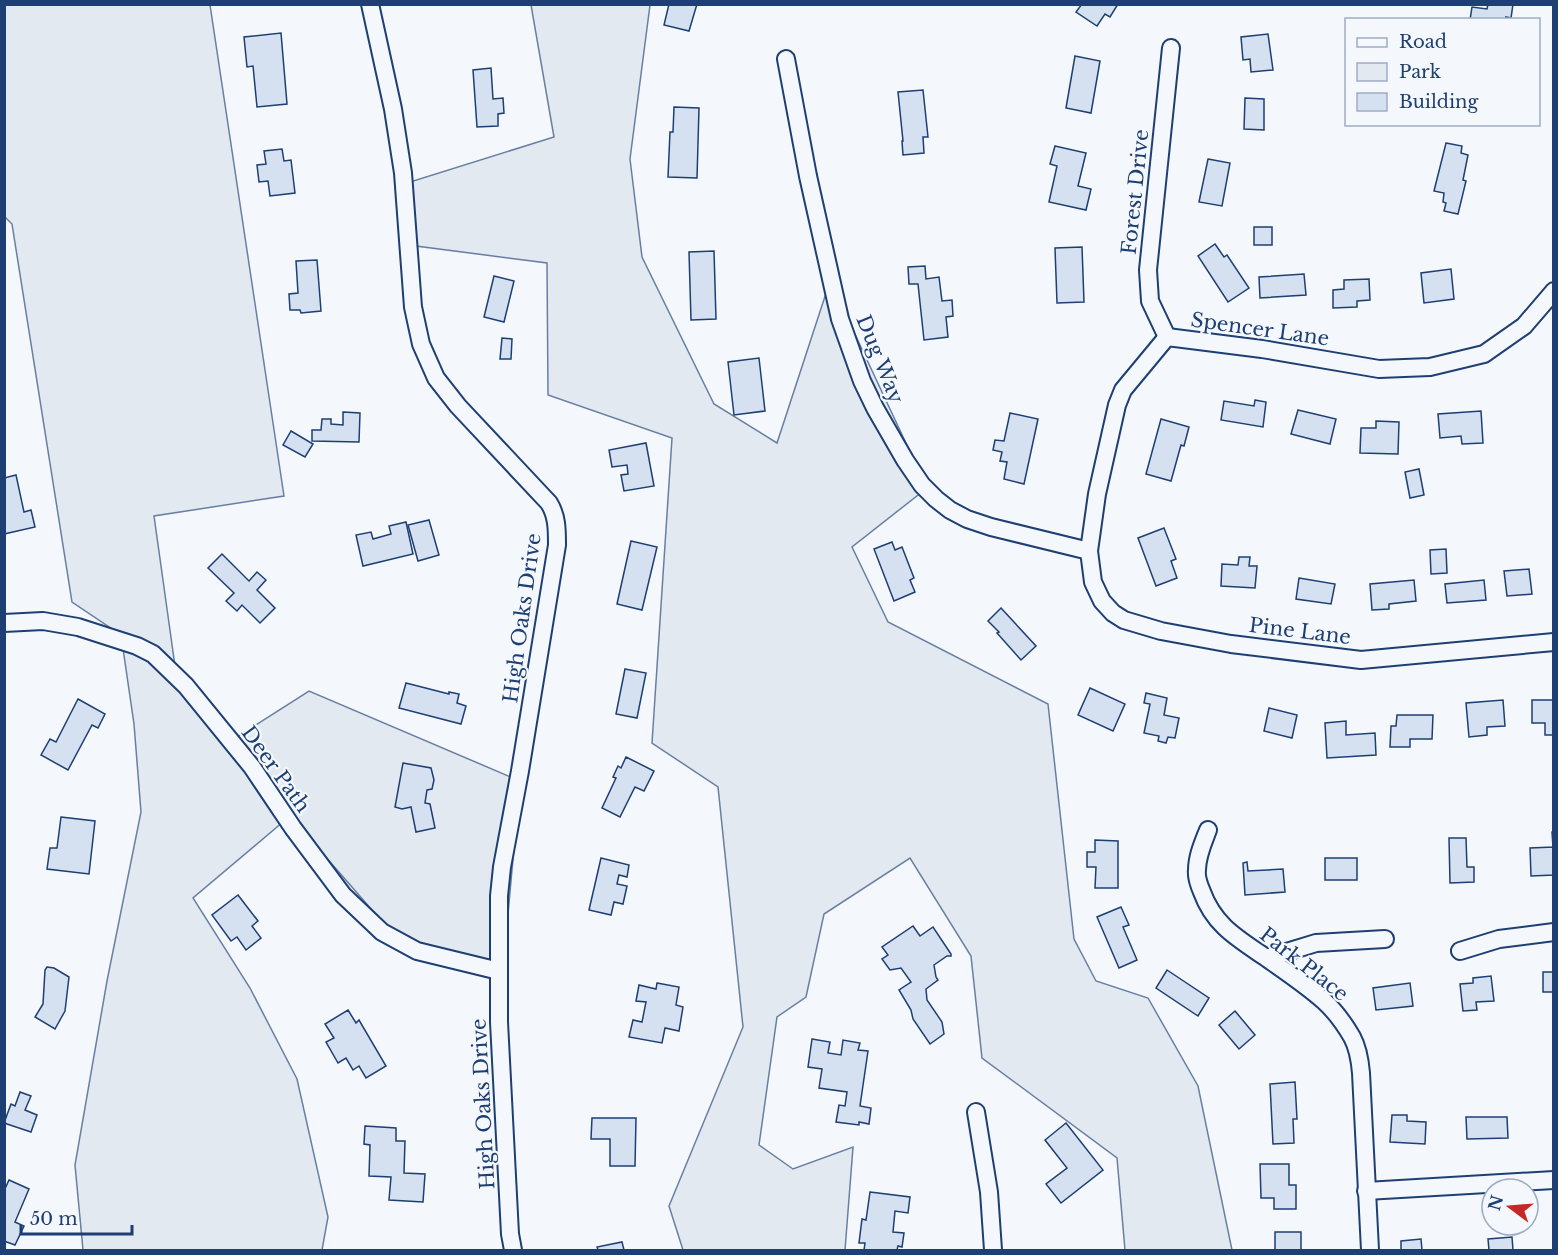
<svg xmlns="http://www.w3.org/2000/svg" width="1558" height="1255" font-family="'Libre Baskerville',serif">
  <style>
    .green { fill: #e3e9f0; stroke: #687fa3; stroke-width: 1.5 }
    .building { fill: #d5e0f0; stroke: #1d3f73; stroke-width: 1.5 }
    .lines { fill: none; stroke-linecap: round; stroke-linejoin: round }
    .minor-casing { stroke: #1d3f73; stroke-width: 20 }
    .minor { stroke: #f4f7fb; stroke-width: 16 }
    .labels { text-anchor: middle; stroke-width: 4.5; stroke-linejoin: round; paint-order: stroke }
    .street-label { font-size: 20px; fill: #1d3f73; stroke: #f4f7fb }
  </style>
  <rect width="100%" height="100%" fill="#f4f7fb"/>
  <g class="green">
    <path d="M4 5H210L284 496 154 516 175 666 237 737 309 691 520 781 503 970 393 934 290 816 193 898 250 988 297 1079 328 1217 322 1250H83L75 1165 107 981 141 812 134 724 121 635 72 602 12 224 5 217Z"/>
    <path d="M531 5H650L630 159 642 257 714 404 777 443 830 281 927 488 852 547 888 622 1048 704 1074 939 1096 981 1148 998 1198 1086 1232 1250H1125L1117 1158 982 1058 971 956 910 858 824 914 806 997 777 1017 759 1145 793 1169 853 1147 845 1250H683L669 1206 743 1027 718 787 652 743 672 438 548 395 547 263 416 246 410 182 554 137Z"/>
  </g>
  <g class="building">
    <path d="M669 4H697L689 31 664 25Z"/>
    <path d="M1082 4H1118L1110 17 1105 14 1097 26 1076 12Z"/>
    <path d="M1488 4H1513L1511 18 1506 17V20H1470L1472 7 1487 9Z"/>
    <path d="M281 33 287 104 257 107 253 66 247 67 244 37Z"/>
    <path d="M1268 34 1273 70 1251 72 1250 59 1243 60 1241 37Z"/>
    <path d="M1075 56 1100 61 1091 113 1066 108Z"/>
    <path d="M491 68 493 99 503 98 504 113 498 114V126L477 127 473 70Z"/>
    <path d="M923 90 928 137H923L924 153 903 155 902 141H903L898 92Z"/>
    <path d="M1245 98 1264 99V130L1244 129Z"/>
    <path d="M674 107 699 108 697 178 668 177 670 132H673Z"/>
    <path d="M1446 143 1462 146 1461 153 1468 155 1463 180 1466 181 1458 214 1444 211 1446 203 1443 202 1444 193 1434 191Z"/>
    <path d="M1055 146 1086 153 1078 186 1091 189 1086 210 1049 202 1057 166 1050 164Z"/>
    <path d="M282 149 284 161 291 160 295 193 270 196 268 181 259 182 257 165 266 164 264 151Z"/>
    <path d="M1208 159 1230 163 1222 206 1199 202Z"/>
    <rect x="1254" y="227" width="18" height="18"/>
    <path d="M1215 244 1224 257 1227 255 1249 288 1228 302 1198 256Z"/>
    <path d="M1082 247 1084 302 1057 303 1055 248Z"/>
    <path d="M714 251 716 319 691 320 689 252Z"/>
    <path d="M317 260 321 311 301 313 300 310H290L289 294 298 293 296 261Z"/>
    <path d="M925 266 926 279 939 277 942 301 952 300 953 316 946 317 948 337 924 340 918 284H909L908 267Z"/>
    <path d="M1451 269 1454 299 1424 303 1421 273Z"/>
    <path d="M1304 274 1306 295 1260 298 1259 277Z"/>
    <path d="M494 276 514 281 504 322 484 317Z"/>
    <path d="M1369 279 1370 300 1357 301V307L1333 308V290L1344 289V280Z"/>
    <path d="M502 338 512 339 511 359H500Z"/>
    <path d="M759 358 765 411 734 415 728 362Z"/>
    <path d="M1255 400 1266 402 1263 427 1221 420 1224 401 1254 406Z"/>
    <path d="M1298 410 1336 419 1330 444 1291 434Z"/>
    <path d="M1481 411 1483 443 1462 444 1461 436 1440 438 1438 414Z"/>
    <path d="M343 412 360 413 359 442 312 441V430H321L322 419H331V424L343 425Z"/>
    <path d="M1010 413 1038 419 1024 484 1004 479 1007 462 1000 461 1002 452 993 450 995 440 1004 441Z"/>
    <path d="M1161 419 1189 427 1184 446 1181 445 1171 481 1146 474Z"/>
    <path d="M1376 421 1399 422 1398 454 1360 453 1361 428H1376Z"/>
    <path d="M291 431 313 444 305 457 283 445Z"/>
    <path d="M646 443 654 486 624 491 621 475 628 474 627 465 612 467 609 450Z"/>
    <path d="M1419 469 1424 495 1410 498 1405 472Z"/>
    <path d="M16 475 24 512 31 510 35 527 4 534V478Z"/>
    <path d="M429 520 439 555 418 561 408 525Z"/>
    <path d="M406 522 413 554 363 566 356 535 371 532 373 539 391 534 389 526Z"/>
    <path d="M1164 528 1176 559 1171 561 1177 578 1156 586 1138 538Z"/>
    <path d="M631 541 657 547 642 610 617 604Z"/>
    <path d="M892 542 895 550 902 547 914 578 910 580 915 592 894 601 874 549Z"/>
    <path d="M1446 549 1447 573 1431 574 1430 550Z"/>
    <path d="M222 554 249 581 257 572 266 580 257 590 275 608 260 623 242 605 237 611 226 601 234 593 208 568Z"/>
    <path d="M1239 557H1250L1249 566H1257L1255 588 1221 586 1222 564 1238 565Z"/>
    <path d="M1529 569 1532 594 1507 596 1504 571Z"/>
    <path d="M1299 578 1335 584 1331 604 1296 599Z"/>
    <path d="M1414 580 1416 601 1389 604V609L1372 610 1370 584Z"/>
    <path d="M1484 580 1486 600 1447 603 1445 584Z"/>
    <path d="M1001 608 1036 646 1021 660 997 633 999 632 988 621Z"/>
    <path d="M625 669 646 673 637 718 616 714Z"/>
    <path d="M406 683 449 694V692L459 694 457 703 466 706 461 724 399 708Z"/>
    <path d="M1090 688 1125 704 1113 731 1078 715Z"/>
    <path d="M1146 693 1167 698 1164 715 1179 718 1175 738 1168 737 1166 743 1158 741 1159 736 1144 733 1150 704 1144 703Z"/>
    <path d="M78 699 105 714 98 728 92 725 68 770 41 755 50 739 56 742Z"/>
    <path d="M1503 700 1505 726 1487 727V735L1469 737 1466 703Z"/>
    <path d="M1532 700H1554V735H1545V723H1532Z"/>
    <path d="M1269 708 1297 715 1292 738 1264 731Z"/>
    <path d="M1397 715H1433L1432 739H1410V747H1390L1391 726H1396Z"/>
    <path d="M1346 721V735L1375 733 1376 755 1327 758 1325 723Z"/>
    <path d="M626 757 654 771 644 791 635 787 620 817 602 808 616 778 613 777 618 766 621 768Z"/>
    <path d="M403 763 431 768 434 780 432 789 427 790 425 803 430 804 435 828 416 832 411 807 402 809 395 807Z"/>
    <path d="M61 817 95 821 89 874 47 869 50 848H57Z"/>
    <path d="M1554 831V875L1531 876 1530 848 1553 847 1552 832Z"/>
    <path d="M1449 838H1466L1467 867H1474V882L1450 883Z"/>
    <path d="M1095 840 1118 841V888H1095L1096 867H1087V852H1095Z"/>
    <path d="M601 858 629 865 627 877 619 875 617 884 627 886 623 904 614 902 611 915 589 910Z"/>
    <rect x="1325" y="858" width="32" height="22"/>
    <path d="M1247 862 1248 871 1283 869 1285 892 1245 895 1243 863Z"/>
    <path d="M238 895 258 921 252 926 261 938 246 950 237 937 231 941 212 915Z"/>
    <path d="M1121 907 1129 925 1123 927 1137 960 1119 968 1097 917Z"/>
    <path d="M913 926 920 936 933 927 951 954V956H947L934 965 936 977 938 980 926 989 927 1000 942 1022 944 1034 930 1044 913 1019 911 1010 899 990 911 982 901 968 890 970 882 959 888 955 882 947Z"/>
    <path d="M47 967 54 968 69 977 65 1011 55 1029 35 1017 43 1004 45 970Z"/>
    <path d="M1167 970 1209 998 1198 1016 1156 988Z"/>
    <rect x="1543" y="972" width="11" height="20"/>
    <path d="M1491 976 1494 1001 1476 1002 1477 1010 1463 1011 1460 984 1473 983V978Z"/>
    <path d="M657 983 679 987 676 1005 683 1007 679 1031 665 1028 662 1043 629 1037 633 1020 642 1022 646 1002 636 1001 639 985 656 989Z"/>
    <path d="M1410 983 1413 1006 1376 1010 1373 988Z"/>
    <path d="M348 1010 356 1023 359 1020 386 1066 366 1078 359 1066 353 1070 346 1058 338 1063 326 1042 334 1038 325 1024Z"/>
    <path d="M1235 1011 1255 1035 1239 1049 1219 1025Z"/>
    <path d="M812 1039 830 1042 828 1053 841 1055 843 1040 860 1043 858 1050 868 1051 860 1106 871 1108 869 1124 859 1122V1125L836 1122 839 1105 845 1106 847 1092 819 1088 822 1069 808 1067Z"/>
    <path d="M1295 1082 1297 1119H1293L1294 1143 1273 1144 1270 1084Z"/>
    <path d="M20 1092 31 1096 25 1110 37 1115 31 1132 4 1123 11 1104 15 1106Z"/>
    <path d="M1392 1115H1407V1121L1426 1122 1425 1144 1390 1142Z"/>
    <path d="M1466 1117H1507L1508 1138 1467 1139Z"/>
    <path d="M592 1118H636L635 1166H610V1139H591Z"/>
    <path d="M1066 1123 1103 1170 1061 1203 1046 1184 1067 1168 1045 1140Z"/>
    <path d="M365 1126 396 1128V1141H405L404 1173 425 1174 423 1202 389 1200 391 1177 369 1176 370 1145 364 1144Z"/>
    <path d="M1260 1164H1289V1185H1296V1209H1274V1198H1261Z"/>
    <path d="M9 1180 29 1189 15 1222 24 1226 15 1245 4 1241V1191Z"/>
    <path d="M870 1192 910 1197 908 1213 895 1211 893 1232 904 1233 902 1247 898 1246 897 1250H864L865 1243H859L862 1219 866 1220Z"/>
    <rect x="1275" y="1232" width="26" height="18"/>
    <path d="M1512 1237 1513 1250H1489L1488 1239Z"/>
    <path d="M1421 1239 1422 1250H1401V1241Z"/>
    <path d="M622 1242 624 1250H598L597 1247Z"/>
  </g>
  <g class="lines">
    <g class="minor-casing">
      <g id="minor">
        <path d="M370 4 393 109 403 173 413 307 421 344 436 378 458 406 549 503C557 516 557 529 557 545L520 771 502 867 499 896V1022L510 1234 513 1250"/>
        <path d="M786 59 808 176 840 319 862 381 875 408 905 460 922 485 936 499 950 510 967 519 991 527 1089 551"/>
        <path d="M1554 291 1524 326 1484 354 1430 367 1379 369 1262 349 1167 337 1123 390 1117 405 1097 494 1089 551 1093 582 1102 601 1113 613 1124 620 1161 631 1231 644 1361 660 1554 642"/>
        <path d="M1167 337 1150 301 1148 270 1171 48"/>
        <path d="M4 623 43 621 78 627 137 646 153 654 186 686 252 767 293 828 343 895 382 932 417 951 499 971"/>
        <path d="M1208 830C1203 843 1197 856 1197 870 1196 877 1199 885 1202 892 1214 925 1237 938 1265 957 1285 971 1306 985 1324 1001 1335 1011 1345 1025 1352 1037 1358 1048 1360 1061 1361 1073L1370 1250"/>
        <path d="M1460 951 1499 939 1554 932"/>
        <path d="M1267 958 1316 943 1385 939"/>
        <path d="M976 1112 989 1192 993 1250"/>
        <path d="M1366 1191 1554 1180"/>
      </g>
    </g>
    <use href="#minor" class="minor"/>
  </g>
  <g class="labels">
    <g class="street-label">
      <text transform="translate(1135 192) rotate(-84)" y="7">Forest Drive</text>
      <text transform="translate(1260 329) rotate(8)" y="7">Spencer Lane</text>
      <text transform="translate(880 359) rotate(68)" y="7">Dug Way</text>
      <text transform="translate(522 618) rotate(-82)" y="7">High Oaks Drive</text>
      <text transform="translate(1300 631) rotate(7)" y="7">Pine Lane</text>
      <text transform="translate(276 769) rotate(54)" y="7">Deer Path</text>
      <text transform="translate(1304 964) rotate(38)" y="7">Park Place</text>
      <text transform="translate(483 1104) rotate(-93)" y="7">High Oaks Drive</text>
    </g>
  </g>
  <rect width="1558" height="1255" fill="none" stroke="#1d3f73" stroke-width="12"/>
  <rect x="1345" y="18" width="195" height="108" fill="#f4f7fb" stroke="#9eadc5" stroke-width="1.5"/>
  <rect x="1357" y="38" width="30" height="9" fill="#f4f7fb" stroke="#9eadc5" stroke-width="1.5"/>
  <text x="1399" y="48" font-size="18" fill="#1d3f73">Road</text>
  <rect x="1357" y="63" width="30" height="18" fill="#e3e9f0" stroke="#9eadc5" stroke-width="1.5"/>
  <text x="1399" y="78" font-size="18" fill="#1d3f73">Park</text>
  <rect x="1357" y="93" width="30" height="18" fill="#d5e0f0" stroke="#9eadc5" stroke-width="1.5"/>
  <text x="1399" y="108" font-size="18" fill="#1d3f73">Building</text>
  <g transform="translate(1510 1207) rotate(286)"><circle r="28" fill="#f4f7fb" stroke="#9eadc5" stroke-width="1.5"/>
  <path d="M0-4.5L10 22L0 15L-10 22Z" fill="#c62828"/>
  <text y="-9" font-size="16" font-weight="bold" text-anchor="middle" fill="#1d3f73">N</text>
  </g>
  <path d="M21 1225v9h111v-9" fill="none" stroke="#1d3f73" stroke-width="3"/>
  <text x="30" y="1225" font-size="18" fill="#1d3f73" stroke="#f4f7fb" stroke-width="4.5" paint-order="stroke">50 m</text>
</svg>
